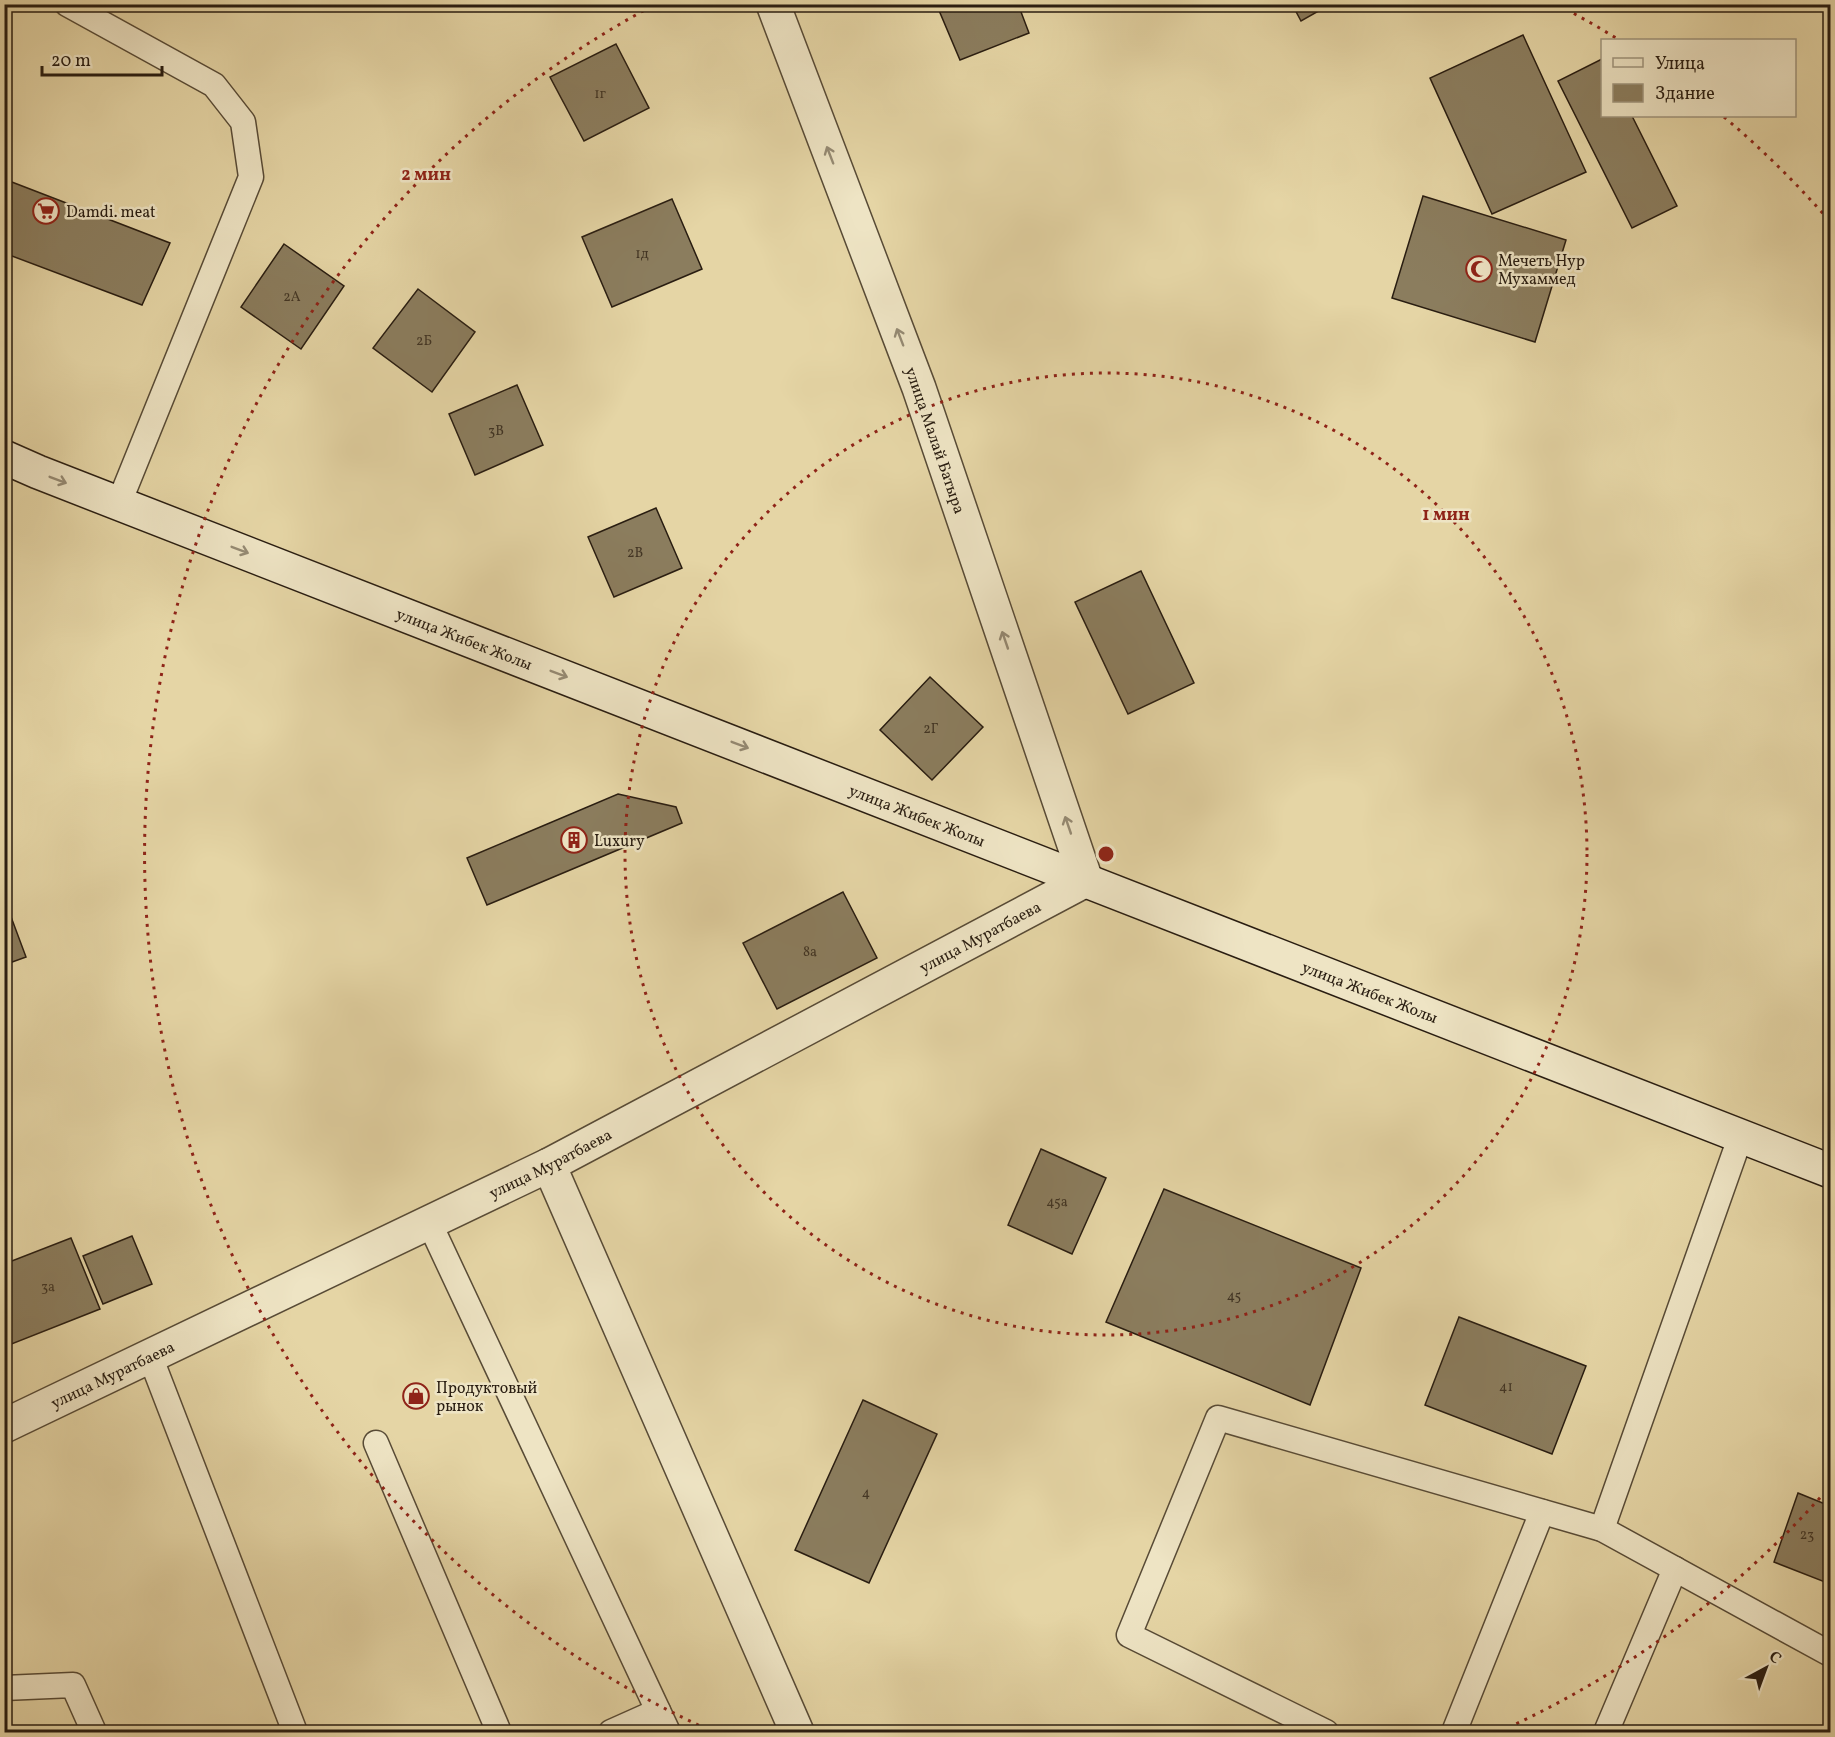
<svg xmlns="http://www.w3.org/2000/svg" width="1835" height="1737" font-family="Vollkorn,serif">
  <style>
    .building { fill: #8b7d5e; stroke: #291d11; stroke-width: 1.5 }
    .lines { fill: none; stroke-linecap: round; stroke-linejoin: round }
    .service-casing { stroke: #584b36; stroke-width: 27 }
    .minor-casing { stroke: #584b36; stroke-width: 36 }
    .secondary-casing { stroke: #291d11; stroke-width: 36 }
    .service { stroke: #eee4c4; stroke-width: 24 }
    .minor { stroke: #eee4c4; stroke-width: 33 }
    .secondary { stroke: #eee4c4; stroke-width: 33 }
    .oneway { stroke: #958a73 }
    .ring { fill: none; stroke: #8f2418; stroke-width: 3; stroke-dasharray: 3 6 }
    .labels { text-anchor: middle; stroke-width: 5; stroke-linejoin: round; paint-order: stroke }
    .number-label { font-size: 14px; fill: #423524 }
    .poi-label { font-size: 16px; fill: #291d11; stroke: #eee4c4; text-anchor: start }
    .street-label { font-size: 16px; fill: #291d11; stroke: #eee4c4 }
    .centre { fill: #8f2418; stroke: #eee4c4; stroke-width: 3 }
    .ring-label { font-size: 18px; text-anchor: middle; font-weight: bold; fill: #8f2418; stroke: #eee4c4; stroke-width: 5; stroke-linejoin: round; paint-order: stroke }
  </style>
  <rect width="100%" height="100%" fill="#e5d5a5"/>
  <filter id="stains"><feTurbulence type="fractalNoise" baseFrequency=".00333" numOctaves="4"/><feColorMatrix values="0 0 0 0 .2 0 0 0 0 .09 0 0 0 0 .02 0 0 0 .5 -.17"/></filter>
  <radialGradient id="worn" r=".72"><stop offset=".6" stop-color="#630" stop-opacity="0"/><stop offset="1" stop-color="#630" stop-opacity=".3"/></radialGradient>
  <g class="building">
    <path d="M946 4H1018L1029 33 960 60 938 8Z"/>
    <path d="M1292 4H1331L1301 21Z"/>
    <path d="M1523 35 1586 172 1492 214 1430 78Z"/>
    <path d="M616 44 649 108 584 141 550 77Z"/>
    <path d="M1602 59V116H1632L1677 206 1632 228 1558 81Z"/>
    <path d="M4 179 170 243 142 305 4 253Z"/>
    <path d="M1423 196 1566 240 1535 342 1392 298Z"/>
    <path d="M672 199 702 269 612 307 582 237Z"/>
    <path d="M284 244 344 286 301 349 241 307Z"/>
    <path d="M418 289 475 332 432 392 373 348Z"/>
    <path d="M517 385 543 445 475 475 449 414Z"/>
    <path d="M656 508 682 568 614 597 588 537Z"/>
    <path d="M1141 571 1194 683 1128 714 1075 602Z"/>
    <path d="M930 677 983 727 932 780 880 730Z"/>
    <path d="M618 794 676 807 682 823 487 905 467 858Z"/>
    <path d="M843 892 877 958 777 1009 743 943Z"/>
    <path d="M4 898 26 957 4 965Z"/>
    <path d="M1041 1149 1106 1178 1072 1254 1008 1225Z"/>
    <path d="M1164 1189 1361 1268 1310 1405 1106 1322Z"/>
    <path d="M132 1236 152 1284 103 1304 83 1256Z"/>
    <path d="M71 1238 100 1309 4 1347V1264Z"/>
    <path d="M1459 1317 1586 1366 1552 1454 1425 1405Z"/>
    <path d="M863 1400 937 1434 869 1583 795 1550Z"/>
    <path d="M1798 1493 1830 1506V1584L1774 1562Z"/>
  </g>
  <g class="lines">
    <g class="service-casing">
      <g id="service">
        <path d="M67 4 214 85 243 122 251 177 119 503"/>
        <path d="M429 1222 668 1732"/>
        <path d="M150 1356 295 1732"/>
        <path d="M376 1443 499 1732"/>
        <path d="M1602 1529 1741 1135"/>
        <path d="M4 1688 73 1685 94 1732"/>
        <path d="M611 1732 658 1711"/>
        <path d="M1326 1732 1129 1635 1218 1418 1602 1529 1830 1654"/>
        <path d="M1454 1732 1542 1512"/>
        <path d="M1606 1732 1675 1569"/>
      </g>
    </g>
    <g class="minor-casing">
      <g id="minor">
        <path d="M549 1165 797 1732"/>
        <path id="s1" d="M4 1426 549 1165 1086 880 919 388 773 4"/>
      </g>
    </g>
    <g class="secondary-casing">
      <g id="secondary">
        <path id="s2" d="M4 457 38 472 1830 1171"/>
      </g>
    </g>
    <use href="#service" class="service"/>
    <use href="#minor" class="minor"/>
    <use href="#secondary" class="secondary"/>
  </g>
  <defs><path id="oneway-shaft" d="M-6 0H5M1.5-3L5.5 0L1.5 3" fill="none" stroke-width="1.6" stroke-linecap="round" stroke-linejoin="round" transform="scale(1.5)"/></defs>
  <g class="oneway">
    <use href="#oneway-shaft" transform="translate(830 155) rotate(-111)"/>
    <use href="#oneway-shaft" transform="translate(900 337) rotate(-111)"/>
    <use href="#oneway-shaft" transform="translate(58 480) rotate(21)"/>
    <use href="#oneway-shaft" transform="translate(240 550) rotate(21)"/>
    <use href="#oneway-shaft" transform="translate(1005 640) rotate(-109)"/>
    <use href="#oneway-shaft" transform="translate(559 674) rotate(21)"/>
    <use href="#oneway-shaft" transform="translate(740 745) rotate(21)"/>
    <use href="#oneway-shaft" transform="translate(1068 825) rotate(-109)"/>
  </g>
  <g class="ring">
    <circle cx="1106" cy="854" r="481"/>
    <path d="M1826 1491A962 962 0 0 1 1505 1729M707 1729A962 962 0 0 1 654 5M1558 5A962 962 0 0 1 1616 38M1724 117A962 962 0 0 1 1826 217"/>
  </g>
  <defs>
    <g id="supermarket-ring" transform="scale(1.35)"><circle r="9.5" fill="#eee4c4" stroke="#8f2418" stroke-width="1.5"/><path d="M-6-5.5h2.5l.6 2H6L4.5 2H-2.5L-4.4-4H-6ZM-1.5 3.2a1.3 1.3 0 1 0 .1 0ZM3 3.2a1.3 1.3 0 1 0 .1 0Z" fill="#8f2418"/></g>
    <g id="mosque-ring" transform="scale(1.35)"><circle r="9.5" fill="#eee4c4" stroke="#8f2418" stroke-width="1.5"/><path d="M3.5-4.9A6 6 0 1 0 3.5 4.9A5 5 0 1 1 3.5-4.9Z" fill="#8f2418"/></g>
    <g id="building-ring" transform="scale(1.35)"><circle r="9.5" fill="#eee4c4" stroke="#8f2418" stroke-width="1.5"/><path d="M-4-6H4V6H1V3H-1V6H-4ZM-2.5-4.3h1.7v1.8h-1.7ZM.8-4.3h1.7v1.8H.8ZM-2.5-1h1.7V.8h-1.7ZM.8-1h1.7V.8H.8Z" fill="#8f2418"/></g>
    <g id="shop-ring" transform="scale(1.35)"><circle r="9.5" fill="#eee4c4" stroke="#8f2418" stroke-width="1.5"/><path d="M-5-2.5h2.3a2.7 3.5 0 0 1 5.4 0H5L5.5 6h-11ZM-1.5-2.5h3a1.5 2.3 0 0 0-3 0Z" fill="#8f2418"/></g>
  </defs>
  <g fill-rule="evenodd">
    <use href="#supermarket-ring" x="46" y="211"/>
    <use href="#mosque-ring" x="1479" y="269"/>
    <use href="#building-ring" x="574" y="840"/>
    <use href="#shop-ring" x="416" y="1396"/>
  </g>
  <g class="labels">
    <g class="number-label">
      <text x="600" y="98">1г</text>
      <text x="642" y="258">1д</text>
      <text x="292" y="301">2А</text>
      <text x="424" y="345">2Б</text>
      <text x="496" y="435">3В</text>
      <text x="635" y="557">2В</text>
      <text x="931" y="733">2Г</text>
      <text x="810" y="956">8а</text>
      <text x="1057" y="1206">45а</text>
      <text x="48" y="1291">3а</text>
      <text x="1234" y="1300">45</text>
      <text x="1506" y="1391">41</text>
      <text x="866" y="1497">4</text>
      <text x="1807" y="1539">23</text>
    </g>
    <g class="poi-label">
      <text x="66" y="217">Damdi. meat</text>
      <text x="1498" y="266">Мечеть Нур<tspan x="1498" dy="18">Мухаммед</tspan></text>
      <text x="594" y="846">Luxury</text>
      <text x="436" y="1393">Продуктовый<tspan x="436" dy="18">рынок</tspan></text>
    </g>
    <g class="street-label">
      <text transform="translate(936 440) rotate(71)" y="6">улица Малай Батыра</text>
      <text dy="6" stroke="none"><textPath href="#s2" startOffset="495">улица Жибек Жолы</textPath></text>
      <text dy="6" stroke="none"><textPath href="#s2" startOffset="981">улица Жибек Жолы</textPath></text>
      <text dy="6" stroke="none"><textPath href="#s1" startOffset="1092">улица Муратбаева</textPath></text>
      <text dy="6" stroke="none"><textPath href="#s2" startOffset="1467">улица Жибек Жолы</textPath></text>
      <text dy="6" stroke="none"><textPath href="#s1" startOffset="606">улица Муратбаева</textPath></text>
      <text dy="6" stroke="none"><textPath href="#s1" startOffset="120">улица Муратбаева</textPath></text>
    </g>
  </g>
  <circle cx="1106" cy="854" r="9" class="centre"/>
  <g class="ring-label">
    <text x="426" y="180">2 мин</text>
    <text x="1446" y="520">1 мин</text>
  </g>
  <rect width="1835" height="1737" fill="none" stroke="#e5d5a5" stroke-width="24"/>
  <rect x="6" y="6" width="1823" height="1725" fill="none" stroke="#291d11" stroke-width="3"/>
  <rect x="12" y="12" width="1811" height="1713" fill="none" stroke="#291d11" stroke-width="1.5"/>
  <rect x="1601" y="39" width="195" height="78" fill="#eee4c4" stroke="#9f947c" stroke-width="1.5"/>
  <rect x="1613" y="58" width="30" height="9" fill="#eee4c4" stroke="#9f947c" stroke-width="1.5"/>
  <text x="1655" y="69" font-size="18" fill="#291d11">Улица</text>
  <rect x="1613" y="84" width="30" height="18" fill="#8b7d5e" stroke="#9f947c" stroke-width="1.5"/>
  <text x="1655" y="99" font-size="18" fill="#291d11">Здание</text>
  <g transform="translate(1766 1668) rotate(41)" stroke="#eee4c4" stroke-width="4.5" paint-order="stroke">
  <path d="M0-4.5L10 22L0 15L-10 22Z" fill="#291d11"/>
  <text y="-9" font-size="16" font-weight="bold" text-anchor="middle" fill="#291d11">С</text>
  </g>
  <path d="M42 66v9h120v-9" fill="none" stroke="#291d11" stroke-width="3"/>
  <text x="51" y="66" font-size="18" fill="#291d11" stroke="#eee4c4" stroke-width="4.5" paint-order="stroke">20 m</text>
  <rect width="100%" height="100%" filter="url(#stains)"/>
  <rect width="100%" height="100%" fill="url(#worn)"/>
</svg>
